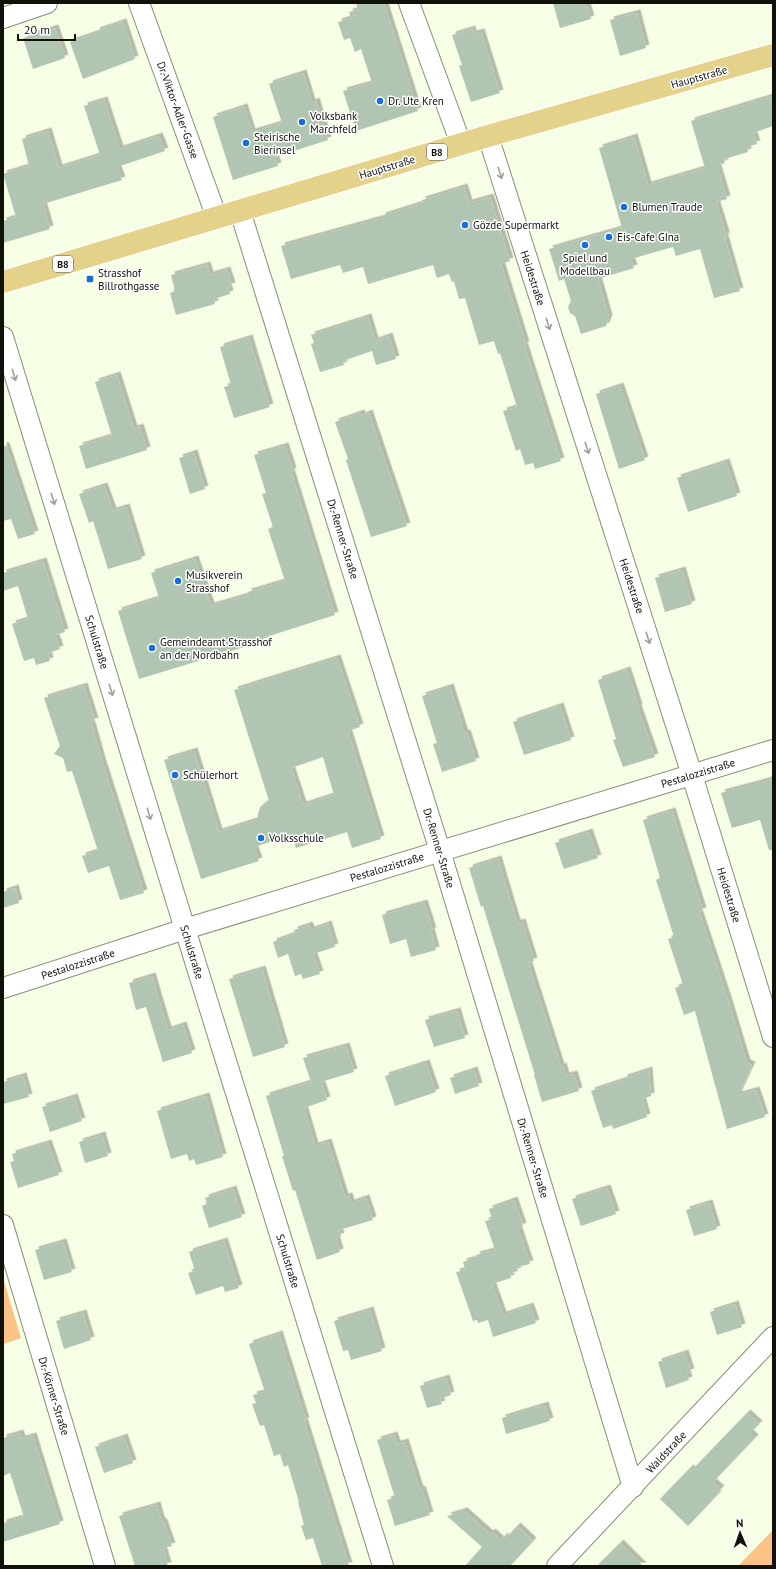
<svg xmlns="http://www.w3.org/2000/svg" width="776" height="1569" font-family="'PT Sans',sans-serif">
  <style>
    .green { fill: #fdc386 }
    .building { fill: #b1c5b3; fill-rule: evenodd; filter: url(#shadow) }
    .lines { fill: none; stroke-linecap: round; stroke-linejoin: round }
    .minor-casing { stroke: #878e78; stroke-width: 22 }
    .major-casing { stroke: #fff; stroke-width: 24 }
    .minor { stroke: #fff; stroke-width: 20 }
    .major { stroke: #e4d28b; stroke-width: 22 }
    .oneway { stroke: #9fa09d }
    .poi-dot { fill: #176ed8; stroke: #fff; stroke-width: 1.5 }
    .labels { text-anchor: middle; stroke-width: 3; stroke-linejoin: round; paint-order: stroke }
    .shield { fill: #fff; stroke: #585954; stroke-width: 1 }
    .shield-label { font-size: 10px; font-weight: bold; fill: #10120a }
    .street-label { font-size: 11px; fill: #10120a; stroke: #fff }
    .poi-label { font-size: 11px; fill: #10120a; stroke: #fff; text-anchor: start }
  </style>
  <defs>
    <filter id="shadow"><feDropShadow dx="3.5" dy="-3.5" stdDeviation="0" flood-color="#0004"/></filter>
  </defs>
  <rect width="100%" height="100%" fill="#f6fee5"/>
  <g class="green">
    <path d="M3 1278 21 1338 3 1344Z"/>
    <path d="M773 1530V1566H738Z"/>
  </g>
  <g class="building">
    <path d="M356 3H384L418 111 356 131 343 91 372 83 361 49 355 52 350 38 344 40 338 22 351 18 349 12 358 10Z"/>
    <path d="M553 3H586L591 19 560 28Z"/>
    <path d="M637 13 646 48 620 56 610 20Z"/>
    <path d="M123 22 135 59 83 79 70 42 97 33 96 31Z"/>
    <path d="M55 28 65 58 33 69 23 38Z"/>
    <path d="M472 29 473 34 481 32 500 93 471 102 459 66 462 65 452 35Z"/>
    <path d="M303 73 312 103 316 101 328 140 275 157 278 166 233 180 213 117 244 107 252 132 282 123 269 84Z"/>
    <path d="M773 96V126L753 133 757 144 747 147 748 152 724 159 725 163 717 165 727 199 716 202 727 238 724 235 740 291 714 298 700 249 676 256 673 247 631 259 634 268 598 279 609 318 606 326 581 334 575 316 570 313 568 307 571 301 564 279 559 281 549 249 622 228 599 148 634 137 648 185 705 168 691 121Z"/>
    <path d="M104 100 120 149 159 136 165 151 117 167 122 180 43 204 50 229 3 243V221L16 217 3 174 29 166 22 139 48 131 59 168 100 155 84 106Z"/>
    <path d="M464 187 469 203 490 197 510 261 501 264 526 345H524L561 461 535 469 533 463 525 465 520 449 516 451 503 411 517 407 500 353 498 354 494 341 479 345 465 298 459 299 454 281 452 282 449 274 437 278 433 265 368 284 363 267 343 273 340 265 291 279 281 246 382 218V216L423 203 422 200Z"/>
    <path d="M207 265 210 275 227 270 232 286 228 287 230 294 214 299 215 304 176 315 170 293 175 291 171 275Z"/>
    <path d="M368 317 375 341 389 336 396 359 376 365 372 351 343 361 344 365 320 372 311 344 314 343 311 335Z"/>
    <path d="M249 338 270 407 234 418 224 387 231 385 220 347Z"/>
    <path d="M117 375 134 429 140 427 147 450 86 469 79 446 112 436 95 382Z"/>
    <path d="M620 386 645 460 619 469 596 394Z"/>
    <path d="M361 413 362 416 369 413 407 526 371 537 346 460 348 459 335 422Z"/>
    <path d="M3 446H6L35 534 18 539 11 519 3 521Z"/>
    <path d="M285 446 293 471 291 472 335 615 263 638 264 641 139 679 118 611 159 598 151 573 195 559 211 606 249 595 248 592 285 581 268 529 273 527 262 494 266 493 254 455Z"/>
    <path d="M194 453 205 489 190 494 179 458Z"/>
    <path d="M726 462 737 496 688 512 677 478Z"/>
    <path d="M104 486 113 511 126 507 142 559 108 569 93 521 89 523 79 494Z"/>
    <path d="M43 561 65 632 55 635 60 649 48 653 50 661 36 665 34 658 24 661 12 624 28 619 18 586 3 591V573Z"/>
    <path d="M682 570 692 604 665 612 655 578Z"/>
    <path d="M337 658 360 727 348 731 381 839 352 848 347 832 296 848 292 835 254 847 259 861 201 879 164 760 194 751 219 832 257 820 259 810 261 806 269 801 234 690ZM323 757 334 795 303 805 291 768Z"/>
    <path d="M627 670 639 707 638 708 655 757 623 767 613 740 616 739 598 680Z"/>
    <path d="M84 686 95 721 91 722 102 761 144 893 120 900 109 866 88 873 82 856 98 851 72 771 67 772 63 758 54 754 60 746 44 698Z"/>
    <path d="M450 687 465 734 467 733 476 761 442 772 433 744 437 743 422 696Z"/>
    <path d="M560 706 571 740 524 755 513 722Z"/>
    <path d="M773 779V850H769L760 820 732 828 721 793Z"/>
    <path d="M672 811 703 911 699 912 728 1000 747 1063 752 1065 738 1095 756 1090 765 1117 727 1129 695 1011 684 1015 675 988 683 985 668 939 674 937 656 880 660 878 643 820Z"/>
    <path d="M589 832 598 858 564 869 555 843Z"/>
    <path d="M498 859 517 923 522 922 534 961 528 963 561 1067 563 1066 566 1076 574 1074 579 1091 542 1102 534 1075H535L483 906 481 907 469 868Z"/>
    <path d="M15 888 19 903 3 908V892Z"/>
    <path d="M424 903 433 931H431L436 950 411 957 406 939 390 944 382 915Z"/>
    <path d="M328 924 335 947 313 954 320 974 303 979 301 974 295 976 288 954 278 958 273 942 295 934 294 930 309 925 311 930Z"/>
    <path d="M262 969 285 1047 253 1057 229 979Z"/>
    <path d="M152 976 168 1030 183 1025 192 1053 163 1062 146 1007 136 1010 129 983Z"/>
    <path d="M457 1011 465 1038 434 1047 425 1020Z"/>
    <path d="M346 1046 354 1072 321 1082 327 1100 304 1108 315 1146 328 1142 345 1197 349 1196 351 1203 366 1198 373 1220 339 1230 341 1236 336 1238 340 1252 317 1260 295 1190 293 1191 282 1156H284L266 1096 311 1082 303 1058Z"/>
    <path d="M426 1063 436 1092 395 1106 385 1076Z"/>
    <path d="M474 1070 479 1086 455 1094 450 1078Z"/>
    <path d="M649 1070 651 1096 642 1099 647 1117 613 1129 612 1125 603 1128 591 1091 624 1080V1078Z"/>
    <path d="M23 1076 29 1097 3 1104V1082Z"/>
    <path d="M206 1096 223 1157 196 1165 194 1159 189 1161 187 1154 171 1159 157 1111Z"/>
    <path d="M74 1097 82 1121 50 1132 42 1107Z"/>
    <path d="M102 1135 108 1156 85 1163 79 1142Z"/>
    <path d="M48 1143 59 1175 18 1188 10 1162 14 1161 12 1154Z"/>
    <path d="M607 1188 616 1214 581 1226 572 1199Z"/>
    <path d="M233 1189 242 1217 209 1228 202 1206 207 1204 205 1198Z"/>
    <path d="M514 1200 523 1226 518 1228 530 1264 517 1267 518 1271 510 1273 511 1278 492 1284 503 1315 530 1306 536 1323 493 1337 488 1320 478 1323 477 1320 473 1321 456 1272 465 1270 463 1262 477 1258 476 1255 495 1250 485 1221 492 1219 489 1209Z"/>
    <path d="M709 1203 717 1229 694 1236 686 1210Z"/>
    <path d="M224 1241 239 1288 225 1292 223 1286 196 1295 188 1273 195 1271 189 1252Z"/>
    <path d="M63 1242 72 1272 44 1280 35 1250Z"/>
    <path d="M735 1304 742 1327 717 1335 710 1312Z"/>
    <path d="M370 1310 382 1351 351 1360 348 1350 343 1351 334 1321Z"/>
    <path d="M83 1313 91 1340 64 1349 56 1321Z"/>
    <path d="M279 1334 306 1421H304L349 1566H322L313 1538 306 1540 301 1526 304 1525 298 1502H299L288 1465 284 1467 280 1454 274 1456 264 1425 260 1426 252 1404 256 1403 253 1395 265 1392 249 1344Z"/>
    <path d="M685 1353 691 1372 687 1373 689 1380 666 1388 658 1362Z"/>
    <path d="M446 1378 451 1395 440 1399 442 1404 427 1408 420 1386Z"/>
    <path d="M545 1405 550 1421 506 1434 502 1418Z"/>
    <path d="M747 1413 759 1424 750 1433 755 1438 713 1482 721 1489 717 1493 718 1494 688 1526 660 1499 690 1468 692 1470Z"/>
    <path d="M20 1433 22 1439 33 1436 60 1524 3 1542V1523L24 1517 10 1473 3 1476V1438Z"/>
    <path d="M394 1435 397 1444 405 1442 420 1490 422 1489 430 1515 395 1526 387 1500 395 1498 377 1440Z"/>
    <path d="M124 1437 133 1463 104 1473 95 1447Z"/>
    <path d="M157 1505 161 1520 164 1523 172 1546 163 1548 168 1566H135L119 1516Z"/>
    <path d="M464 1511 490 1534 492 1532 501 1540 504 1536 506 1538 517 1526 533 1541 510 1566H465L482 1547 447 1516Z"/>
    <path d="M620 1543 643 1566H597Z"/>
  </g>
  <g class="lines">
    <g class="minor-casing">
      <g id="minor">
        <path d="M139 3 217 218"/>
        <path d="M409 3 461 144"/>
        <path d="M3 18 47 3"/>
        <path d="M488 136 692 775 773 1037"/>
        <path d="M240 211 440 851 633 1487"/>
        <path d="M3 337 185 929 383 1566"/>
        <path d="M3 988 185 929 773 750"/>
        <path d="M3 1225 105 1566"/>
        <path d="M557 1566 773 1337"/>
      </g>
    </g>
    <g class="major-casing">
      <path id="major" d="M3 282 488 136 773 55"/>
    </g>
    <use href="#minor" class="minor"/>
    <use href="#major" class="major"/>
  </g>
  <defs><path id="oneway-shaft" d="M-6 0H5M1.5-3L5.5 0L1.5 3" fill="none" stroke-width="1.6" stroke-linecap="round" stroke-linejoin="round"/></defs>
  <g class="oneway">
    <use href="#oneway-shaft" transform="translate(500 173) rotate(72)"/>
    <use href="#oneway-shaft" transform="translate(548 324) rotate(72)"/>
    <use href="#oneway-shaft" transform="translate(14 375) rotate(73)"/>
    <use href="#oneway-shaft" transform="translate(587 448) rotate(72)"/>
    <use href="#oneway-shaft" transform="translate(53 499) rotate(73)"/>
    <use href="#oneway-shaft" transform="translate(648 638) rotate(72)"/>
    <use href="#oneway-shaft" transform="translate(111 690) rotate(73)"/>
    <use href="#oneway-shaft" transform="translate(149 814) rotate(73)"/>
  </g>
  <g class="poi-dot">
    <circle cx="380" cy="101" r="4"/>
    <circle cx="302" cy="122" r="4"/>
    <circle cx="246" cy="143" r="4"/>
    <circle cx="624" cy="207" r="4"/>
    <circle cx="465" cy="225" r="4"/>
    <circle cx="609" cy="237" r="4"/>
    <circle cx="585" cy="245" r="4"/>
    <rect x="86" y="275" width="8" height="8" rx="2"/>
    <circle cx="178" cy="581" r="4"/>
    <circle cx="152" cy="648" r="4"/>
    <circle cx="175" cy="775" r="4"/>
    <circle cx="261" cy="838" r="4"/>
  </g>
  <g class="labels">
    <g class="shield">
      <rect x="427" y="144" width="20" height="16" rx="3"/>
      <rect x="53" y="256" width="20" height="16" rx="3"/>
    </g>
    <g class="shield-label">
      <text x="437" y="156">B8</text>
      <text x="63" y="268">B8</text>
    </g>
    <g class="street-label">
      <text transform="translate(699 77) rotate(-16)" y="4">Hauptstraße</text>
      <text transform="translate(178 110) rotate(70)" y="4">Dr.-Viktor-Adler-Gasse</text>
      <text transform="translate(387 167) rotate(-17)" y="4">Hauptstraße</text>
      <text transform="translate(533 278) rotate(72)" y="4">Heidestraße</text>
      <text transform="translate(343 539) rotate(73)" y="4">Dr.-Renner-Straße</text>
      <text transform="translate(632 586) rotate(72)" y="4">Heidestraße</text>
      <text transform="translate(97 642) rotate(73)" y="4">Schulstraße</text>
      <text transform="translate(698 773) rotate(-17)" y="4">Pestalozzistraße</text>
      <text transform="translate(439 848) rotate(73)" y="4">Dr.-Renner-Straße</text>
      <text transform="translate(387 867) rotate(-17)" y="4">Pestalozzistraße</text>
      <text transform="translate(729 895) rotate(73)" y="4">Heidestraße</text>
      <text transform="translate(192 952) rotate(73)" y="4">Schulstraße</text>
      <text transform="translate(78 964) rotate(-18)" y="4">Pestalozzistraße</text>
      <text transform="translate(533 1158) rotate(73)" y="4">Dr.-Renner-Straße</text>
      <text transform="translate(288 1261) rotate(73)" y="4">Schulstraße</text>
      <text transform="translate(54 1396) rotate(73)" y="4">Dr.-Körner-Straße</text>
      <text transform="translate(666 1452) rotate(-47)" y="4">Waldstraße</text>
    </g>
    <g class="poi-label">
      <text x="388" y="105">Dr. Ute Kren</text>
      <text x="310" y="120">Volksbank<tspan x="310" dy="13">Marchfeld</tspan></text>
      <text x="254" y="141">Steirische<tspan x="254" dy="13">Bierinsel</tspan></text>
      <text x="632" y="211">Blumen Traude</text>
      <text x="473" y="229">Gözde Supermarkt</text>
      <text x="617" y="241">Eis-Cafe GIna</text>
      <text x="585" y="262" text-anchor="middle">Spiel und<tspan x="585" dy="13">Modellbau</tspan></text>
      <text x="98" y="277">Strasshof<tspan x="98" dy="13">Billrothgasse</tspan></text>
      <text x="186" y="579">Musikverein<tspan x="186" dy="13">Strasshof</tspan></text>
      <text x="160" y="646">Gemeindeamt Strasshof<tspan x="160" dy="13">an der Nordbahn</tspan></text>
      <text x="183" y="779">Schülerhort</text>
      <text x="269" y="842">Volksschule</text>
    </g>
  </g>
  <rect width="776" height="1569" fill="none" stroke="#10120a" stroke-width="8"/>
  <g transform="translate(740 1533) rotate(358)" stroke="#ffffff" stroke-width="3" paint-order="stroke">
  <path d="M0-3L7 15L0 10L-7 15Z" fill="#10120a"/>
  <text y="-6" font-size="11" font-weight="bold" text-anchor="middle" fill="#10120a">N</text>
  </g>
  <path d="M18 34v6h57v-6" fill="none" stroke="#10120a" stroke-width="2"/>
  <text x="24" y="34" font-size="12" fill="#10120a" stroke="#ffffff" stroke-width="3" paint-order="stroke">20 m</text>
</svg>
